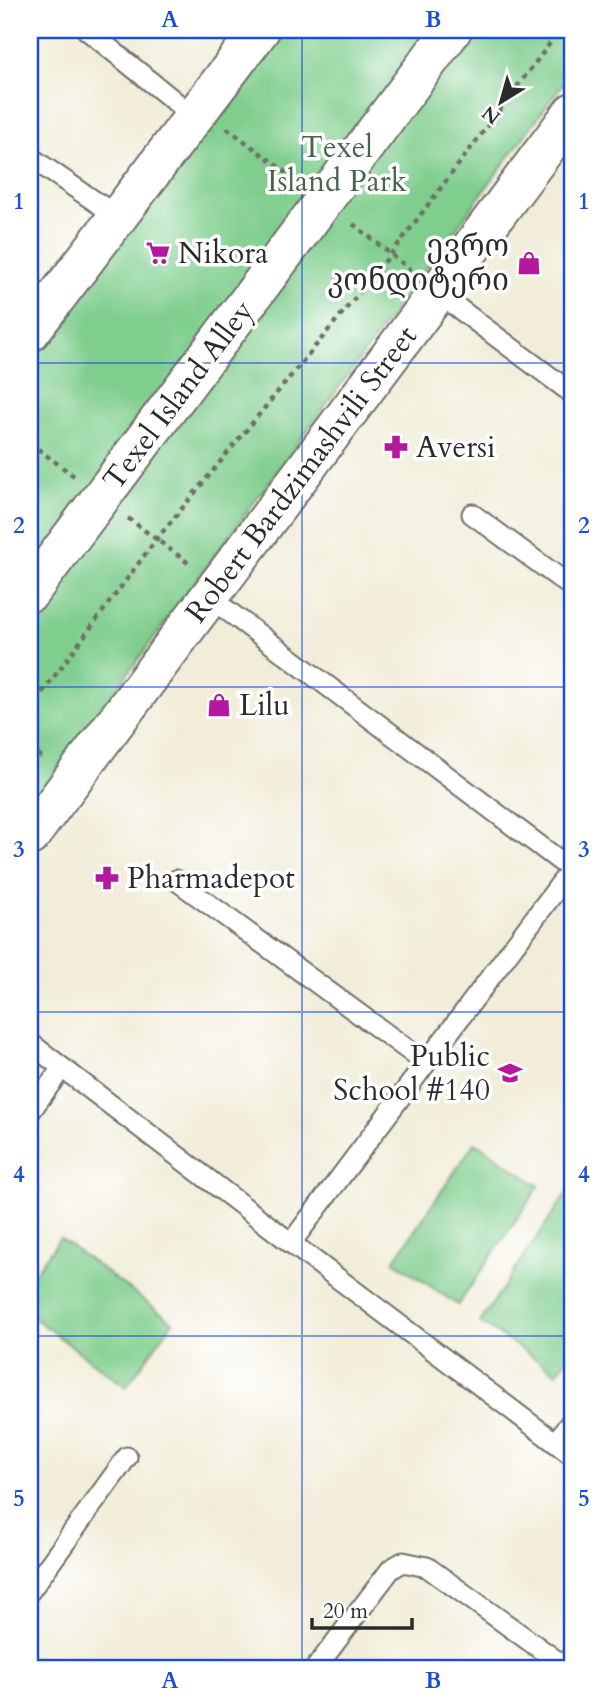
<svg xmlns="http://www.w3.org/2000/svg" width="603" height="1699" font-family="Cardo,'Noto Serif Georgian',serif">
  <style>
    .green { fill: #7fce8d; stroke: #557c5c; stroke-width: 2 }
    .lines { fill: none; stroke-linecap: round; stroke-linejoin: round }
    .lane-casing { stroke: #706f68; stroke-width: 23 }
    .street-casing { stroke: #706f68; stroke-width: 42 }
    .secondary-casing { stroke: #706f68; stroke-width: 42 }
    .path { stroke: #706f68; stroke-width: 4.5; stroke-dasharray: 5 5; stroke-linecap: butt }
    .lane { stroke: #fff; stroke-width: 19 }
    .street { stroke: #fff; stroke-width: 38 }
    .secondary { stroke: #fff; stroke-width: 38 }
    .grid { fill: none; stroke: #1d4ed8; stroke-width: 2; stroke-opacity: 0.55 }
    .labels { text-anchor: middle; stroke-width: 7; stroke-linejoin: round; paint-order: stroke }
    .park-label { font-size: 30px; fill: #48644d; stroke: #fff }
    .poi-label { font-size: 30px; fill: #2b2b2b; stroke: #fff; text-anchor: start }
    .street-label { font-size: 30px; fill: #2b2b2b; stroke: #fff }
    .neatline { fill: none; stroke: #1d4ed8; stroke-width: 2.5 }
    .grid-label { font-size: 23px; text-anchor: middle; font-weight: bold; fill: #1d4ed8 }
  </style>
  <rect width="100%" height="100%" fill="#fff"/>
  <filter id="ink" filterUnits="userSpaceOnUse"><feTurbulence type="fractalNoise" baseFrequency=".0143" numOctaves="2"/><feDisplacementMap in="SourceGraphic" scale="14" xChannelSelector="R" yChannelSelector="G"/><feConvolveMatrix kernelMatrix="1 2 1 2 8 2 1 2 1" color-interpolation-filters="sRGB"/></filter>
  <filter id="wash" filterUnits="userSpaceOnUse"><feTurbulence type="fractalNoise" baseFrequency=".00686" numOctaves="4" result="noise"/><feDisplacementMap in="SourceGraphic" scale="28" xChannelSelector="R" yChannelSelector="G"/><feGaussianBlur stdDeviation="1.57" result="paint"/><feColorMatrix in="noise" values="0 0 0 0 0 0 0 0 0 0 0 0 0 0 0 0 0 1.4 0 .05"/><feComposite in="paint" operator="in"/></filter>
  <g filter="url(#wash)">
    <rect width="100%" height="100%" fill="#f1edd9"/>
    <g class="green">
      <path d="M269 30H573V70L30 806V357Z"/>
      <path d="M475 1142 539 1186 458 1305 394 1261Z"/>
      <path d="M573 1184V1350L557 1373 480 1322Z"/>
      <path d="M60 1238 173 1322 126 1387 30 1315V1279Z"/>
    </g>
  </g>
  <g filter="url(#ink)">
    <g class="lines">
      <g class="lane-casing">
        <g id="lane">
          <path d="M87 30 194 117"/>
          <path d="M30 157 118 217"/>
          <path d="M438 293 573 394"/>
          <path d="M472 514 573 588"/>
          <path d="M208 596 572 870"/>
          <path d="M573 867 291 1243 573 1456"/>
          <path d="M176 880 426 1063"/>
          <path d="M30 1043 291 1243"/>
          <path d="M30 1112 62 1068"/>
          <path d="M556 1442 573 1419"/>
          <path d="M30 1591 127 1457"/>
          <path d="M315 1669 391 1569 403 1562 427 1567 568 1669"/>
        </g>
      </g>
      <g class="street-casing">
        <path id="street" d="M30 592 452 30"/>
      </g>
      <g class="secondary-casing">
        <g id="secondary">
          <path d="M30 332 260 30"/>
          <path d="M30 836 573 112"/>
        </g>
      </g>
      <g class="path">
        <path d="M227 128 296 180"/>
        <path d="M353 224 411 270"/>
        <path d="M30 443 74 476"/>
        <path d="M128 518 191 565"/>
        <path d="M30 709 156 540 391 254 560 30"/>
        <path d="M30 748 43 758"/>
      </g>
      <use href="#lane" class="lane"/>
      <use href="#street" class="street"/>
      <use href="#secondary" class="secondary"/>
    </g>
  </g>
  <path class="grid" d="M302 30V1669M30 363H573M30 687H573M30 1012H573M30 1336H573"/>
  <defs>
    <g id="supermarket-bare" transform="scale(1.89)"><path d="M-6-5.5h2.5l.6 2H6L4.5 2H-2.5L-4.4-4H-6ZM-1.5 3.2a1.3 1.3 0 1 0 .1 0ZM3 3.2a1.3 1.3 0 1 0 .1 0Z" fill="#b5179e" stroke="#fff" stroke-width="2.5" paint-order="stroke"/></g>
    <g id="shop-bare" transform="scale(1.89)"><path d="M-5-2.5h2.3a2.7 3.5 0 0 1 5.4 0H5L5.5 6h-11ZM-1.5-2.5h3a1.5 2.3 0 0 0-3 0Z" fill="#b5179e" stroke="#fff" stroke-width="2.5" paint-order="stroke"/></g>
    <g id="pharmacy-bare" transform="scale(1.89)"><path d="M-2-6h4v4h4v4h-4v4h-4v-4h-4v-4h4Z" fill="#b5179e" stroke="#fff" stroke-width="2.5" paint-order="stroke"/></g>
    <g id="school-bare" transform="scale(1.89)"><path d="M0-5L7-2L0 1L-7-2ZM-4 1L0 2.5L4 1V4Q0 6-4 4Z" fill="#b5179e" stroke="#fff" stroke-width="2.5" paint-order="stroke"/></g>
  </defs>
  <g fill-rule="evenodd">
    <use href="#supermarket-bare" x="158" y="253"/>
    <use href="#shop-bare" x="529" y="263"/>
    <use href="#pharmacy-bare" x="396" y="447"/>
    <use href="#shop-bare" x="219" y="705"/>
    <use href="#pharmacy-bare" x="107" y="878"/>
    <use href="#school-bare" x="510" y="1073"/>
  </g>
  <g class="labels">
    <g class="park-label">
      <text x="337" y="157">Texel<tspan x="337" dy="34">Island Park</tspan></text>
    </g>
    <g class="poi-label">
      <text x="509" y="256" text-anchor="end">ევრო<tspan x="509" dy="34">კონდიტერი</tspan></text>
      <text x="178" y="263">Nikora</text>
      <text x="416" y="457">Aversi</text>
      <text x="239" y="715">Lilu</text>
      <text x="127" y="888">Pharmadepot</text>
      <text x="490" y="1066" text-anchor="end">Public<tspan x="490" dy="34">School #140</tspan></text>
    </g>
    <g class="street-label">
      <text transform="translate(178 395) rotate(-53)" y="10">Texel Island Alley</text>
      <text transform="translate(301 474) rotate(-53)" y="10">Robert Bardzimashvili Street</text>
    </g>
  </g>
  <rect width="603" height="1699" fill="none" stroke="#fff" stroke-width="77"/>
  <g transform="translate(501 102) rotate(217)" stroke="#ffffff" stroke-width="5" paint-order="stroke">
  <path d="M0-5L12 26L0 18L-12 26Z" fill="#2b2b2b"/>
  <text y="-10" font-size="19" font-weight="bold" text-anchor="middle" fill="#2b2b2b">N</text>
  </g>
  <path d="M312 1618v10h100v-10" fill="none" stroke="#2b2b2b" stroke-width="3.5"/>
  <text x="323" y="1618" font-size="21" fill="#2b2b2b" stroke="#ffffff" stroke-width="5" paint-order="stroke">20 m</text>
  <rect x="38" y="38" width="526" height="1622" class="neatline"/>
  <g class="grid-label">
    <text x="170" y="27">A</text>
    <text x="433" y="27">B</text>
    <text x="19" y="209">1</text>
    <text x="584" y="209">1</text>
    <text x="19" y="533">2</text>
    <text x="584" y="533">2</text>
    <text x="19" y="857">3</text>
    <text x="584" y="857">3</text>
    <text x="19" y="1182">4</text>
    <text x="584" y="1182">4</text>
    <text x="19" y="1506">5</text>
    <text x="584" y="1506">5</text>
    <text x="170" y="1688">A</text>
    <text x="433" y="1688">B</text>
  </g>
</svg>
